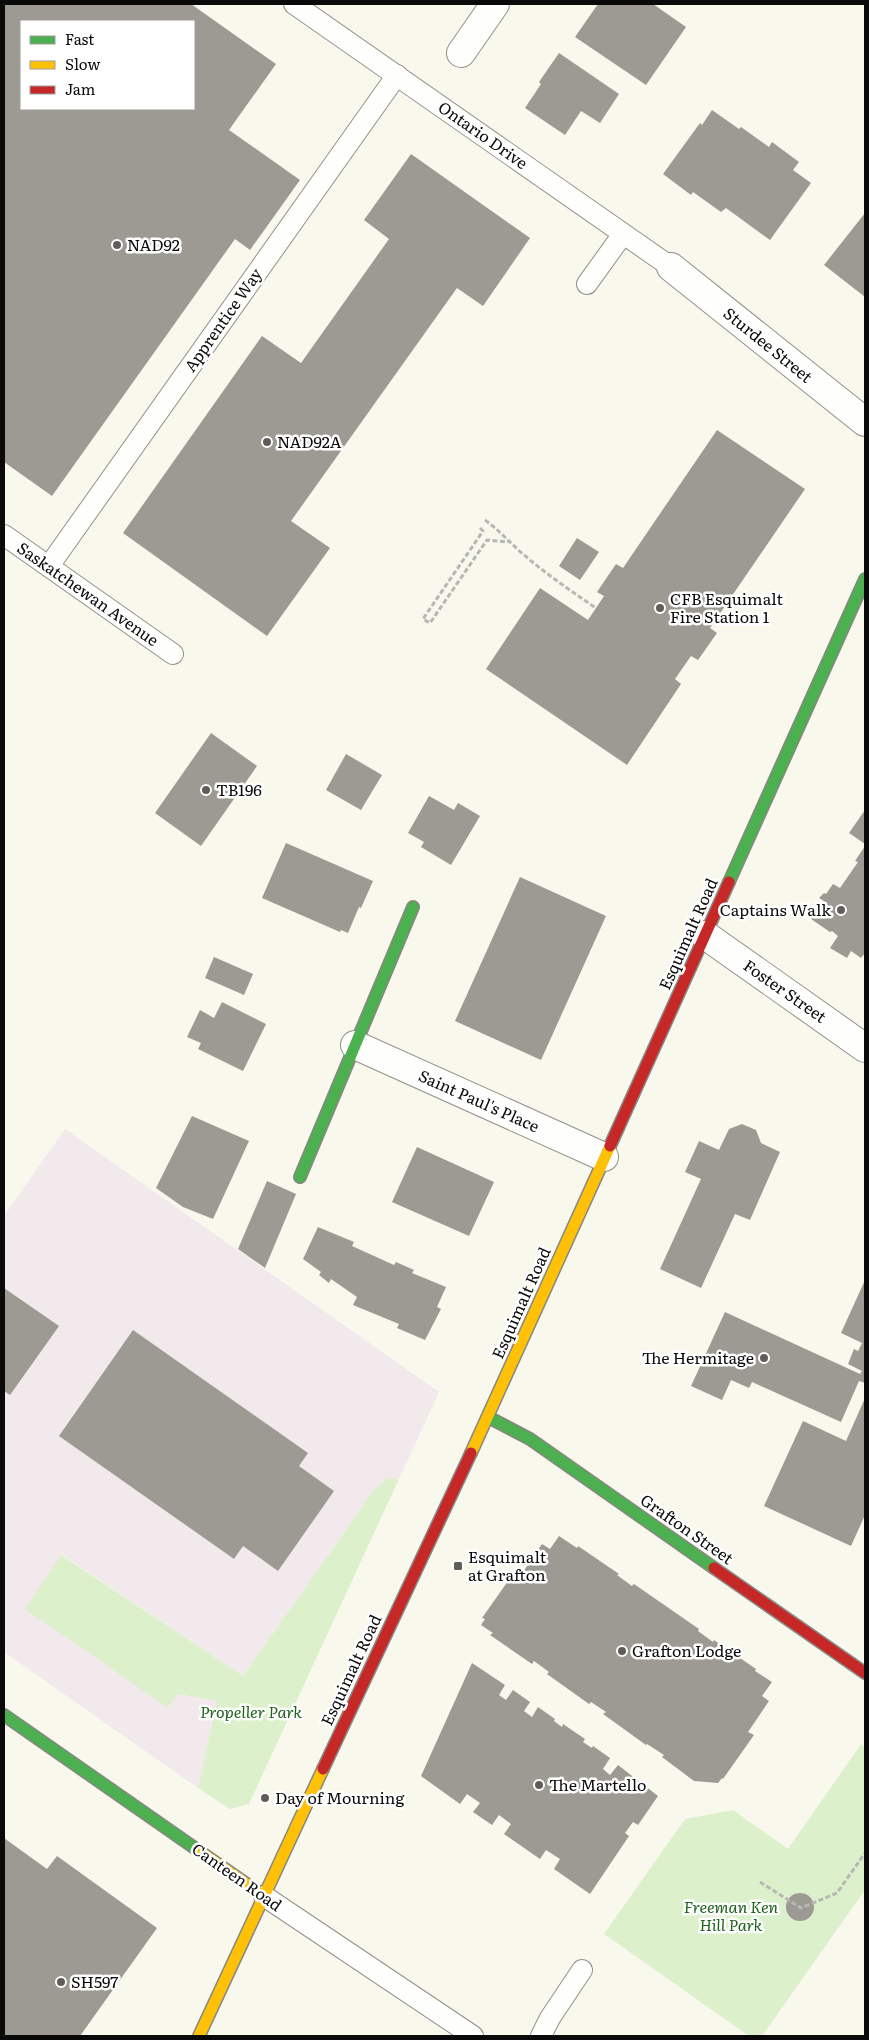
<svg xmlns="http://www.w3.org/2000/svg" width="869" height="2040" font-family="Literata,serif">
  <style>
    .industrial { fill: #f1e9eb }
    .green { fill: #ddf0cc }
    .building { fill: #9c9a93; fill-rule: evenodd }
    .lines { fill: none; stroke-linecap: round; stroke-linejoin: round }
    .lane-casing { stroke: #92918c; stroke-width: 22 }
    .street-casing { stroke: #92918c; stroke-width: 30 }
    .fast-casing { stroke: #888883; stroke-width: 14 }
    .slow-casing { stroke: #888883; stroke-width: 14 }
    .jam-casing { stroke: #888883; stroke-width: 14 }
    .path { stroke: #b7b7b5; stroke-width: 3; stroke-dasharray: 5 2.5; stroke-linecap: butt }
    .lane { stroke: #fefefc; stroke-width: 20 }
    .street { stroke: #fefefc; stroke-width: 28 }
    .fast { stroke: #4caf50; stroke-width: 11 }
    .slow { stroke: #ffc107; stroke-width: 11 }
    .jam { stroke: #c62828; stroke-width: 11 }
    .poi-dot { fill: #5e5d59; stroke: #fff; stroke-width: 2 }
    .labels { text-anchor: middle; stroke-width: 5; stroke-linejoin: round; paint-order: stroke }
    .street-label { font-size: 16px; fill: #0a0a0a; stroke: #fff }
    .poi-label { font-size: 16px; fill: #0a0a0a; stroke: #fff; text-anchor: start }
    .park-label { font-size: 16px; font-style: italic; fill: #1f621a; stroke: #fff }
  </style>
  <rect width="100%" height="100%" fill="#f9f8ed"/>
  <path class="industrial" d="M65 1129 439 1392 399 1479 388 1478 374 1490 243 1676 62 1555 26 1609 167 1706 177 1694 217 1701 198 1788 4 1652V1216Z"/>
  <g class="green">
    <path d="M388 1478 399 1479 249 1804 230 1809 198 1788 217 1701 178 1694 167 1707 25 1609 61 1555 243 1676 374 1490Z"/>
    <path d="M861 1744 865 1747V1890L762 2036H749L604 1934 685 1819 733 1810 788 1849Z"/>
  </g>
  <g class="building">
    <path d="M4 4H191L276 64 229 130 300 180 250 250 235 239 52 496 4 462ZM21 21H194V109H21Z"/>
    <path d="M598 4H653L686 27 646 85 575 37Z"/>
    <path d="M559 53 619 94 600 123 581 111 565 135 525 108 541 84 539 82Z"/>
    <path d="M712 110 739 129 741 127 769 147 772 142 799 162 793 170 811 183 770 240 726 208 721 212 693 192 691 195 663 174 700 123 702 125Z"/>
    <path d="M411 154 530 238 483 306 457 288 291 521 330 548 267 636 123 533 262 336 301 363 389 239 364 220Z"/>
    <path d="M865 213V297L824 265Z"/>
    <path d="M717 430 805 489 710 628 717 633 698 660 691 656 675 679 681 684 627 765 486 669 540 588 588 620 604 596 597 592 616 564 623 568Z"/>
    <path d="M577 538 599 552 580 580 559 566Z"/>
    <path d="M211 733 257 766 201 846 155 813Z"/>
    <path d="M346 754 382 775 361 810 326 790Z"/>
    <path d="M429 796 454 810 458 803 480 816 451 865 421 847 424 842 408 833Z"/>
    <path d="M865 810V844L849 833Z"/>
    <path d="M286 843 373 881 361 908 359 907 348 933 341 930 340 932 262 898Z"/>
    <path d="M865 846V953L861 958 851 951 847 958 830 948 838 936 832 931 830 932 811 919 824 901 819 898 824 893 826 894 833 884 840 888 858 862 855 861Z"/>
    <path d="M520 877 606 916 541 1060 455 1021Z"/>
    <path d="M214 957 253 974 244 995 205 978Z"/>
    <path d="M222 1002 266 1024 243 1071 198 1049 201 1043 187 1037 200 1010 214 1018Z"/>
    <path d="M192 1116 249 1141 213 1219 183 1207 156 1188Z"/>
    <path d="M742 1124 756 1130 761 1143 780 1152 750 1220 735 1214 701 1288 660 1269 701 1179 685 1172 699 1141 719 1150 729 1129Z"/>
    <path d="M417 1147 494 1182 469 1236 392 1202Z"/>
    <path d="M267 1181 296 1194 265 1268 238 1249Z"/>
    <path d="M318 1227 354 1242 352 1246 394 1265 396 1262 414 1270 412 1273 446 1287 437 1307 441 1309 425 1340 397 1328 399 1324 353 1305 357 1297 331 1279 329 1283 319 1275 321 1272 303 1259Z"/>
    <path d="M865 1280V1383L859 1381 841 1422 752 1382 749 1388 731 1380 722 1400 691 1386 725 1312 860 1374 862 1371 848 1364 854 1349 858 1351 862 1343 841 1333Z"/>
    <path d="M4 1288 59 1326 10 1395 4 1391Z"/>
    <path d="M133 1330 308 1453 299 1466 334 1491 278 1571 243 1546 234 1559 59 1436Z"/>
    <path d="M865 1398V1515L851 1546 764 1506 803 1421 846 1441Z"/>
    <path d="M559 1536 577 1548 578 1546 619 1574 617 1575 632 1586 634 1584 699 1629 698 1631 713 1642 714 1640 756 1669 755 1671 772 1682 762 1696 769 1701 748 1732 754 1735 723 1779 722 1778 718 1783 694 1781 662 1757 664 1755 647 1744 646 1745 603 1714 606 1712 591 1702 589 1704 547 1674 549 1672 534 1661 532 1664 490 1635 493 1633 481 1625 485 1619 482 1618 513 1574 519 1578 542 1544 550 1549Z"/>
    <path d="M472 1663 505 1685 499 1695 506 1700 513 1690 530 1702 524 1711 532 1717 538 1707 555 1719 554 1721 562 1727 563 1724 585 1739 583 1742 592 1748 593 1746 610 1758 603 1769 610 1775 618 1765 658 1796 638 1825 633 1822 625 1833 629 1836 590 1894 554 1869 560 1859 546 1850 540 1859 504 1834 511 1824 499 1815 492 1825 473 1812 480 1803 467 1794 460 1804 421 1776Z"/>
    <path d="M4 1838 47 1869 57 1856 157 1928 80 2036H4Z"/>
    <circle cx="800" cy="1907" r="14"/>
  </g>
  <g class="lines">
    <g class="lane-casing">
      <g id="lane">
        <path d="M294 4 671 267"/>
        <path d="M587 284 623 234"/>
        <path d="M4 535 173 654"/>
        <path d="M49 566 397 75"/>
        <path d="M264 1896 473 2036"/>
        <path d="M541 2036 550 2018 582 1970"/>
      </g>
    </g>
    <g class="street-casing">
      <g id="street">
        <path d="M461 53 495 4"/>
        <path d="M671 267 865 422"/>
        <path d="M705 935 865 1048"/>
        <path d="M355 1045 604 1157"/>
      </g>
    </g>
    <g class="fast-casing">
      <g id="fast">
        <path d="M729 882 865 579"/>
        <path d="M300 1177 413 907"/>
        <path d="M488 1417 530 1439 714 1568"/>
        <path d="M4 1715 199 1851"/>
      </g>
    </g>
    <g class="slow-casing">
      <g id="slow">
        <path d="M471 1453 610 1146"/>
        <path d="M199 1851 264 1896"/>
        <path d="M199 2036 323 1769"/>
      </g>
    </g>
    <g class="jam-casing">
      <g id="jam">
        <path d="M610 1146 729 882"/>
        <path d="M714 1568 865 1673"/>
        <path d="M323 1769 471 1453"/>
      </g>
    </g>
    <g class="path">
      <path d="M485 520C499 530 510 543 523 554 546 574 571 591 596 608"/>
      <path d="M480 528 483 531 423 619 430 623 487 540 508 542"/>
      <path d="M760 1882 801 1908 837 1893 865 1853"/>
    </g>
    <use href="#lane" class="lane"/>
    <use href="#street" class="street"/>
    <use href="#fast" class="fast"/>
    <use href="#slow" class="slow"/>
    <use href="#jam" class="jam"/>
  </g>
  <g class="poi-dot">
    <circle cx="117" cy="245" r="5"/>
    <circle cx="267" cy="442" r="5"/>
    <circle cx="660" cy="608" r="5"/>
    <circle cx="206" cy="790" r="5"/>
    <circle cx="841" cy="910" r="5"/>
    <circle cx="764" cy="1358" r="5"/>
    <rect x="453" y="1561" width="10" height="10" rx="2.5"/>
    <circle cx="622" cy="1651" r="5"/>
    <circle cx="539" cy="1785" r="5"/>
    <circle cx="265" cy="1798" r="5"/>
    <circle cx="61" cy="1982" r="5"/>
  </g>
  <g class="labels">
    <g class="street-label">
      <text transform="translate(483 135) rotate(35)" y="6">Ontario Drive</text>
      <text transform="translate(223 320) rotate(-55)" y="6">Apprentice Way</text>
      <text transform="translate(768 345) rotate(39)" y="6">Sturdee Street</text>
      <text transform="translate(88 594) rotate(35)" y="6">Saskatchewan Avenue</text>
      <text transform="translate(688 934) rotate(-66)" y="6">Esquimalt Road</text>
      <text transform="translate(785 991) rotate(35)" y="6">Foster Street</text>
      <text transform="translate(479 1101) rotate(24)" y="6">Saint Paul's Place</text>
      <text transform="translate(521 1303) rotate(-66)" y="6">Esquimalt Road</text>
      <text transform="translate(687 1529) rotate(35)" y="6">Grafton Street</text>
      <text transform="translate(351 1670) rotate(-65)" y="6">Esquimalt Road</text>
      <text transform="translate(237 1877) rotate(35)" y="6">Canteen Road</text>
    </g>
    <g class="poi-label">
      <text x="127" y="251">NAD92</text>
      <text x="277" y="448">NAD92A</text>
      <text x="670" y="605">CFB Esquimalt<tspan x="670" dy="18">Fire Station 1</tspan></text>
      <text x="216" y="796">TB196</text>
      <text x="831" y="916" text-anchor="end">Captains Walk</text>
      <text x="754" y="1364" text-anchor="end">The Hermitage</text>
      <text x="468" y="1563">Esquimalt<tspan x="468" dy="18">at Grafton</tspan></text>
      <text x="632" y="1657">Grafton Lodge</text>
      <text x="549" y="1791">The Martello</text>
      <text x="275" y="1804">Day of Mourning</text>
      <text x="71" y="1988">SH597</text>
    </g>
    <g class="park-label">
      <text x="251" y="1718">Propeller Park</text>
      <text x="731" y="1913">Freeman Ken<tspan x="731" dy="18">Hill Park</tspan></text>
    </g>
  </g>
  <rect width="869" height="2040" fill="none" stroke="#0a0a0a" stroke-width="10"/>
  <rect x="20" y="20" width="175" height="90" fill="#ffffff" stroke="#9d9d9d"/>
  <rect x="30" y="36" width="25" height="8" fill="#4caf50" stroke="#9d9d9d"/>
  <text x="65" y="45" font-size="15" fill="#0a0a0a">Fast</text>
  <rect x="30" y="61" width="25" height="8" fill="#ffc107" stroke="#9d9d9d"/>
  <text x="65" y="70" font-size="15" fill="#0a0a0a">Slow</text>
  <rect x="30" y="86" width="25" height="8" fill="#c62828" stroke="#9d9d9d"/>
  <text x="65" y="95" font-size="15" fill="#0a0a0a">Jam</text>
</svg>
